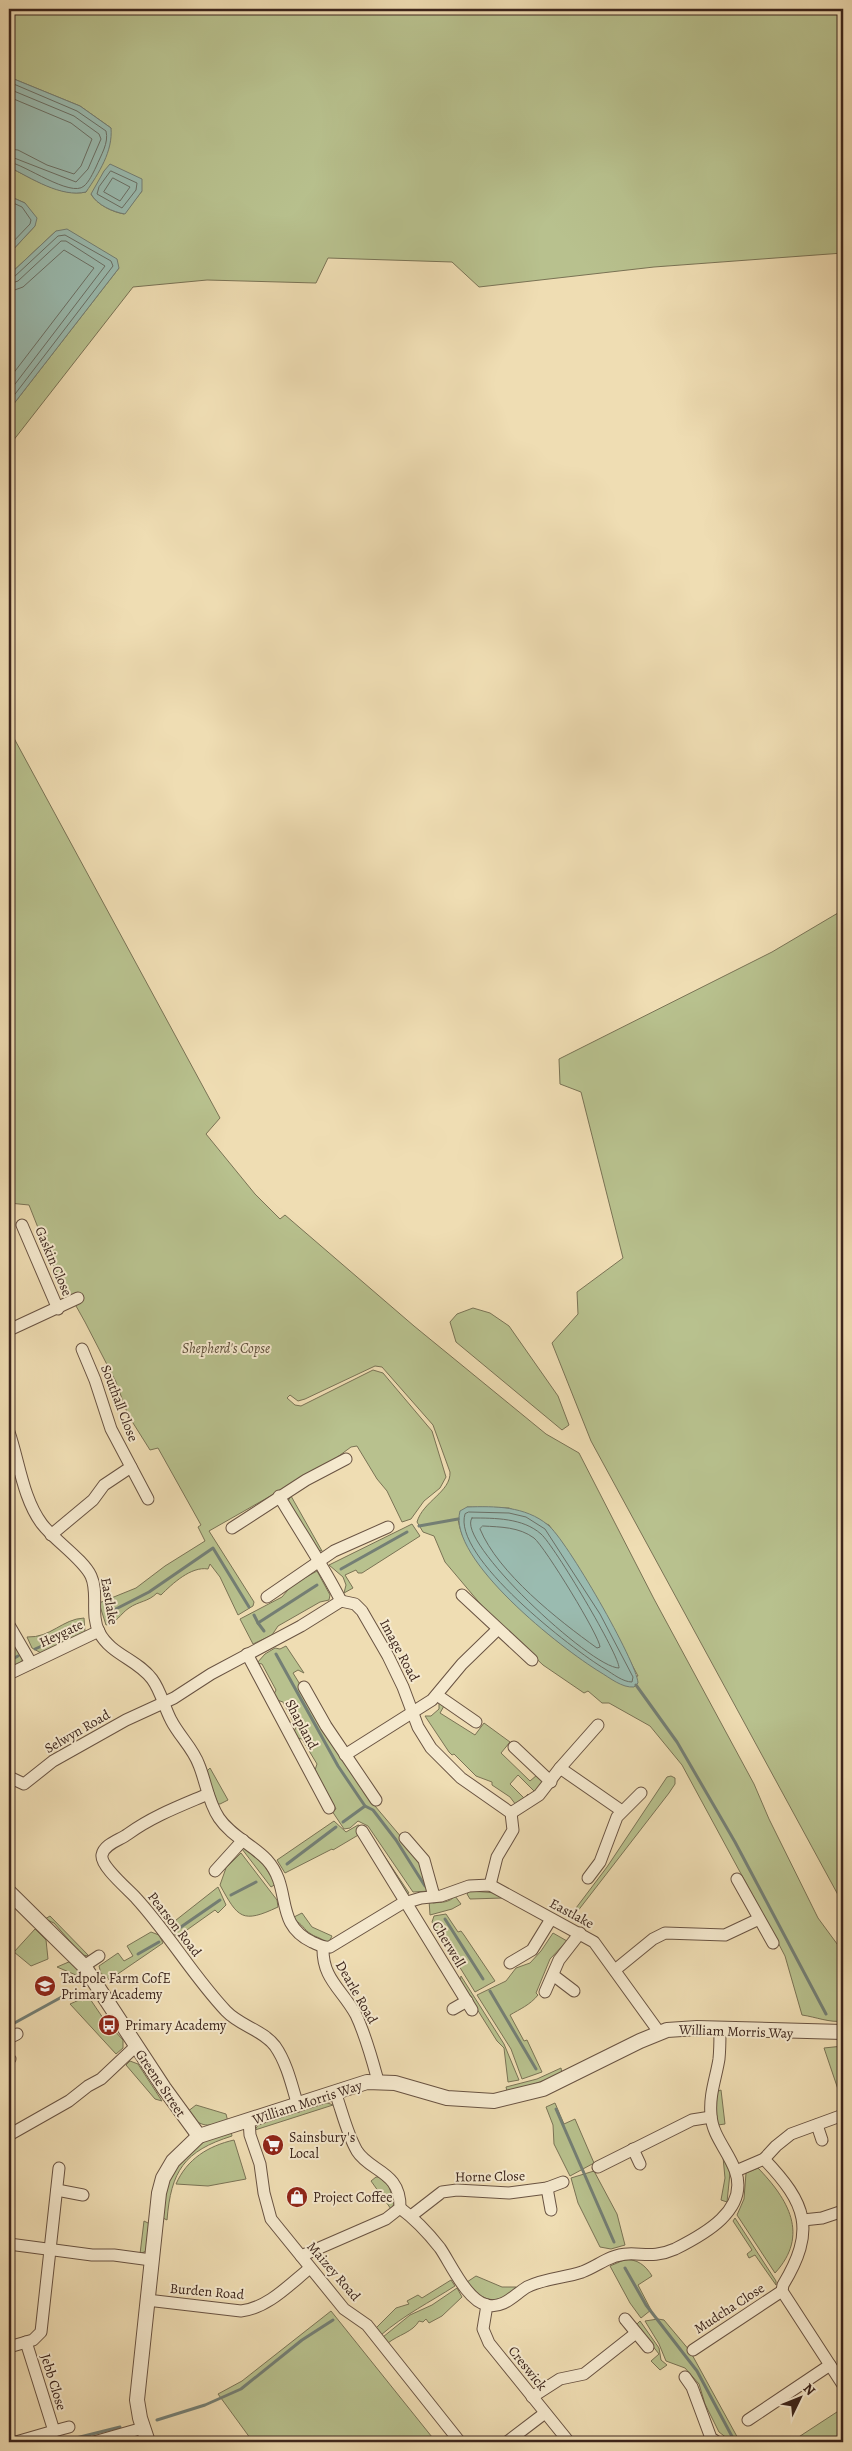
<svg xmlns="http://www.w3.org/2000/svg" width="852" height="2451" font-family="Alegreya,serif">
  <style>
    .green { fill: #b8c18e; stroke: #7a7355; fill-rule: evenodd }
    .water { fill: #9abbb0; stroke: #747f75 }
    .lines { fill: none; stroke-linecap: round; stroke-linejoin: round }
    .shore { stroke: #6b7066; stroke-width: 1 }
    .stream { stroke: #747f75; stroke-width: 3 }
    .minor-casing { stroke: #695342; stroke-width: 13 }
    .tertiary-casing { stroke: #695342; stroke-width: 16 }
    .minor { stroke: #f5e9ce; stroke-width: 11 }
    .tertiary { stroke: #f5e9ce; stroke-width: 14 }
    .labels { text-anchor: middle; stroke-width: 4; stroke-linejoin: round; paint-order: stroke }
    .street-label { font-size: 14px; fill: #3c251c; stroke: #f5e9ce }
    .park-label { font-size: 14px; font-style: italic; fill: #5b4c38; stroke: #f5e9ce }
    .poi-label { font-size: 14px; fill: #3c251c; stroke: #f5e9ce; text-anchor: start }
  </style>
  <rect width="100%" height="100%" fill="#efddb3"/>
  <filter id="stains"><feTurbulence type="fractalNoise" baseFrequency=".004" numOctaves="4"/><feColorMatrix values="0 0 0 0 .2 0 0 0 0 .09 0 0 0 0 .02 0 0 0 .5 -.17"/></filter>
  <radialGradient id="worn" r=".72"><stop offset=".6" stop-color="#630" stop-opacity="0"/><stop offset="1" stop-color="#630" stop-opacity=".3"/></radialGradient>
  <g class="green">
    <path d="M9 9H843V253L654 267 479 287 452 262 328 258 316 283 207 280 133 287 9 446V410L119 268 56 231 9 275V254L35 226 25 203 9 196V167C31 178 61 197 86 192L111 128 80 106 9 77ZM142 191 124 214C113 212 97 205 91 194Z"/>
    <path d="M9 729 220 1118 206 1134 255 1194 280 1219 285 1215 414 1326 546 1434 579 1453 654 1599 754 1784 769 1819 818 1918 843 1952V2021C830 2023 816 2017 802 2015L785 1956 772 1931 682 1765 650 1726 609 1703H602L588 1691 584 1693 543 1665 488 1613 445 1562 434 1536 423 1532 417 1522C423 1501 451 1492 450 1472L433 1425 382 1367 375 1366 305 1399 298 1401 290 1395 287 1398 295 1405 301 1406 373 1370 383 1373 432 1431 446 1477 440 1488 424 1501 411 1519 402 1522 387 1491 377 1479 357 1446 351 1447 332 1461 209 1531 254 1602 253 1606 238 1615 220 1577 210 1564 208 1569C191 1566 172 1584 161 1595L157 1593C148 1602 139 1601 129 1608 120 1614 117 1623 106 1625L99 1603 136 1588 165 1566 205 1541 198 1527 201 1525 158 1448 150 1450 128 1415 116 1382 85 1322 52 1263 29 1205 9 1203ZM467 1507 509 1508 549 1525 576 1564 604 1612 638 1676 615 1680C562 1649 530 1621 490 1574 476 1557 461 1542 458 1519Z"/>
    <path d="M843 910V1904L591 1441 552 1343 578 1314 577 1292 623 1258 581 1092 560 1084 559 1059 772 952Z"/>
    <path d="M473 1308 490 1313 509 1326 558 1396 569 1425 562 1430 456 1342 450 1322 457 1314Z"/>
    <path d="M291 1496 322 1551 317 1550 288 1501Z"/>
    <path d="M412 1524 420 1536 362 1573H358L356 1570 345 1575 353 1588 344 1593 346 1585 343 1577 329 1565Z"/>
    <path d="M317 1571 330 1595 329 1600 320 1602 278 1626 272 1635 253 1644 240 1619 282 1597 292 1585Z"/>
    <path d="M84 1618 85 1632 41 1653 32 1648 27 1637C51 1638 62 1619 84 1618Z"/>
    <path d="M16 1643 23 1657 22 1661 9 1670V1650Z"/>
    <path d="M286 1646 304 1673 298 1670 293 1673 375 1806 418 1857 430 1891 413 1892 368 1826 358 1821 350 1828 344 1829 332 1811 336 1809 315 1770 317 1764 302 1739 297 1738 294 1732 296 1727 283 1702 277 1700 274 1694 276 1690 262 1664 257 1663 265 1654 275 1648 280 1649Z"/>
    <path d="M439 1701 444 1706 440 1713 475 1735 484 1723 510 1742 501 1753 530 1781 537 1775 546 1782 536 1793 518 1775 510 1784 524 1798 528 1794 530 1798 516 1805 510 1797 492 1785V1782L476 1776 454 1754 452 1755 449 1752 425 1716H431L439 1709Z"/>
    <path d="M210 1768 228 1800 220 1804H218L206 1772Z"/>
    <path d="M671 1776 675 1778V1784L669 1793 577 1912 576 1908 607 1867 667 1777Z"/>
    <path d="M334 1821 346 1832 358 1825 365 1827 409 1893 405 1895 360 1834 333 1850 332 1849 285 1873 277 1860Z"/>
    <path d="M243 1847 264 1865 276 1884 271 1887 242 1849Z"/>
    <path d="M241 1853 277 1900 278 1907C242 1924 238 1918 220 1885L226 1868Z"/>
    <path d="M218 1887 226 1905 218 1913 215 1910 177 1937 170 1929 171 1924Z"/>
    <path d="M470 1891 497 1893 503 1898 470 1899 467 1894Z"/>
    <path d="M455 1896 461 1904 452 1909 430 1915 429 1900 433 1903C442 1902 449 1903 455 1896Z"/>
    <path d="M302 1913 312 1927 332 1936 329 1942 325 1943C321 1937 317 1938 311 1934 304 1930 302 1923 295 1921L294 1917Z"/>
    <path d="M446 1914 458 1932 461 1931 464 1935 495 1981 475 1992 432 1922 434 1916Z"/>
    <path d="M50 1916 89 1956 82 1955 54 1923 45 1919Z"/>
    <path d="M35 1929 46 1940 48 1959 31 1966 14 1952Z"/>
    <path d="M151 1932 159 1935 163 1943 109 1980 106 1975 101 1974 99 1966 118 1953 124 1961 133 1956 127 1946Z"/>
    <path d="M553 1933 567 1941 550 1959 536 1993 538 1995C530 2005 520 2009 510 2015L524 2041 527 2040 542 2072 522 2079 511 2049 477 1995 506 1981 516 1968 530 1963 541 1951Z"/>
    <path d="M71 1961 86 1977 83 1978 57 1967Z"/>
    <path d="M461 1976 504 2044 519 2080 508 2082 504 2048 497 2041 460 1982Z"/>
    <path d="M88 1996 103 2018 123 2040V2048L116 2054 70 2004Z"/>
    <path d="M843 2046V2104L824 2048Z"/>
    <path d="M130 2061 138 2064 162 2101 155 2099 126 2065Z"/>
    <path d="M561 2068 562 2074 509 2093 507 2091 506 2087 537 2079Z"/>
    <path d="M721 2090 725 2124 718 2125 715 2111 716 2092Z"/>
    <path d="M325 2102 333 2105 255 2130 258 2125Z"/>
    <path d="M555 2103 564 2124 575 2119 594 2163 570 2176 554 2144 553 2125 546 2107Z"/>
    <path d="M196 2105 226 2114 228 2122C207 2126 202 2129 187 2112Z"/>
    <path d="M231 2131 232 2136C184 2151 171 2171 167 2220L161 2217 164 2193 174 2168 200 2142Z"/>
    <path d="M234 2140 246 2179 208 2186 176 2184C187 2159 208 2146 234 2140Z"/>
    <path d="M723 2157 730 2173 727 2202 721 2200 725 2178Z"/>
    <path d="M758 2168C788 2199 810 2235 775 2273L737 2215 744 2199 746 2173Z"/>
    <path d="M594 2171 617 2214 625 2245 611 2249 600 2247 578 2203 571 2178Z"/>
    <path d="M376 2177H380L389 2186 394 2204 391 2209 371 2181Z"/>
    <path d="M735 2218 776 2281V2285L755 2255 749 2258 747 2254 752 2250 733 2221Z"/>
    <path d="M144 2221 150 2224 146 2251 140 2254Z"/>
    <path d="M624 2260C637 2258 646 2266 652 2276L638 2285 651 2310 641 2318 630 2303 610 2266Z"/>
    <path d="M476 2276 502 2287H516L517 2289C495 2305 484 2303 467 2282Z"/>
    <path d="M451 2280 455 2286C430 2302 404 2315 381 2335L375 2329 396 2308 409 2304 407 2301 418 2295 422 2298Z"/>
    <path d="M457 2288 462 2297 442 2316 429 2323 426 2319 423 2322 419 2321C413 2332 398 2335 388 2343L383 2337 410 2315 432 2305Z"/>
    <path d="M331 2311 436 2442H253L218 2394 242 2381Z"/>
    <path d="M658 2319 664 2320 690 2351 740 2442H732L719 2432 705 2404 699 2384 685 2368 666 2361 659 2344 645 2321Z"/>
    <path d="M640 2321 659 2348 661 2360 667 2365 660 2370 651 2361 659 2354 636 2325Z"/>
    <path d="M843 2408V2442H791Z"/>
  </g>
  <g class="water">
    <path d="M9 77 80 106 111 128C113 151 99 173 86 192 61 198 31 178 9 167Z"/>
    <path d="M110 164 142 179V191L125 214C113 212 97 205 91 194L104 171Z"/>
    <path d="M9 196 25 203 37 218 35 226 9 254Z"/>
    <path d="M67 229 117 259 119 268 9 410V275L56 231Z"/>
    <path d="M467 1507C495 1506 525 1506 548 1525 566 1539 637 1662 638 1683L634 1687C622 1688 610 1678 600 1672 562 1649 447 1559 460 1511Z"/>
  </g>
  <g class="lines">
    <g class="shore">
      <path d="M9 82 77 111 106 131C109 143 101 155 96 167 93 173 89 182 84 186 71 198 24 164 9 162"/>
      <path d="M9 89 74 116 99 134 101 139 88 169 76 182 9 156"/>
      <path d="M9 97 71 123 92 139 81 166 74 174 47 165 18 150 9 149"/>
      <path d="M111 171 137 183 136 190 122 208 97 194 99 187Z"/>
      <path d="M113 178 130 187 120 201 104 192Z"/>
      <path d="M9 201 22 207 31 220 30 224 9 246"/>
      <path d="M9 278 14 277 58 236 65 235 111 261 113 266 9 402"/>
      <path d="M9 284 18 281 61 241H66L105 266 9 392"/>
      <path d="M9 292 23 287 64 250 94 268 9 379"/>
      <path d="M469 1512 509 1513 526 1517 545 1529 600 1614 633 1677 632 1682C623 1682 613 1674 605 1669 573 1650 451 1556 465 1514Z"/>
      <path d="M472 1518C495 1518 523 1518 541 1534 554 1545 620 1656 619 1668 591 1668 454 1540 472 1518Z"/>
      <path d="M483 1526C501 1527 519 1527 534 1538 545 1547 600 1637 600 1647L597 1648C558 1620 498 1573 480 1529Z"/>
    </g>
    <g class="stream">
      <path d="M419 1526 458 1519"/>
      <path d="M341 1569 407 1532"/>
      <path d="M108 1613 149 1592 213 1548 249 1607"/>
      <path d="M254 1615 258 1623"/>
      <path d="M264 1631 258 1623 317 1585"/>
      <path d="M35 1649 76 1631"/>
      <path d="M276 1654 338 1766 365 1806 373 1810 396 1840 425 1886"/>
      <path d="M9 1661 18 1656"/>
      <path d="M636 1685 677 1742 735 1842 826 2014"/>
      <path d="M343 1822 365 1806"/>
      <path d="M287 1864 336 1827"/>
      <path d="M231 1895 256 1882"/>
      <path d="M445 1919 483 1979"/>
      <path d="M178 1929 220 1900"/>
      <path d="M138 1954 159 1942"/>
      <path d="M490 1991 536 2069"/>
      <path d="M9 2026 69 1993"/>
      <path d="M839 2052 843 2065"/>
      <path d="M556 2109 614 2242"/>
      <path d="M625 2268 646 2305 697 2371 735 2442"/>
      <path d="M157 2420 205 2405 241 2389 302 2340 333 2320"/>
      <path d="M60 2442 120 2427"/>
    </g>
    <g class="minor-casing">
      <g id="minor">
        <path d="M22 1225 58 1309"/>
        <path d="M9 1330 78 1298"/>
        <path d="M82 1349 95 1380 111 1429 148 1499"/>
        <path d="M9 1432C19 1461 23 1499 42 1524 55 1541 83 1559 91 1576 99 1593 90 1614 99 1632 111 1655 137 1659 152 1679 161 1691 164 1707 171 1720 179 1736 193 1748 199 1765 206 1782 208 1802 219 1818 231 1836 253 1845 267 1860 293 1889 273 1923 312 1942 319 1945 324 1948 330 1947L401 1904 421 1898 441 1896 469 1886 490 1885 594 1942 659 2032"/>
        <path d="M279 1496C300 1532 323 1565 341 1601"/>
        <path d="M232 1528 306 1480 346 1459"/>
        <path d="M51 1535 93 1500 104 1485 131 1467"/>
        <path d="M462 1595 532 1660"/>
        <path d="M267 1597 334 1551 388 1527"/>
        <path d="M9 1625 31 1663"/>
        <path d="M247 1654 329 1808"/>
        <path d="M9 1674 99 1631"/>
        <path d="M304 1687 326 1726 376 1800"/>
        <path d="M437 1695 476 1722"/>
        <path d="M514 1747 551 1782"/>
        <path d="M345 1755 432 1700 462 1664 497 1630"/>
        <path d="M560 1768 598 1725"/>
        <path d="M9 1777 24 1784 53 1761 126 1720 174 1698 211 1674 301 1626 341 1601 355 1604 362 1611 388 1656 403 1687 418 1727 431 1748 461 1778 511 1813 513 1830 497 1857 490 1885"/>
        <path d="M208 1794C180 1806 153 1816 128 1834 120 1840 104 1844 102 1855 100 1866 129 1890 136 1898 169 1934 193 1976 226 2011 240 2026 263 2030 275 2046 287 2063 292 2086 298 2106"/>
        <path d="M511 1813 539 1795 560 1768 622 1811"/>
        <path d="M362 1831 472 2010"/>
        <path d="M405 1838 424 1860 434 1896"/>
        <path d="M215 1871 243 1840"/>
        <path d="M588 1878 600 1862 617 1817 641 1793"/>
        <path d="M737 1879 773 1943"/>
        <path d="M323 1947C322 1979 342 1989 356 2015 366 2036 372 2059 378 2081"/>
        <path d="M510 1963 532 1950 551 1919"/>
        <path d="M84 1966 99 1956"/>
        <path d="M615 1970 653 1939 665 1933 725 1935 759 1919"/>
        <path d="M553 1975 574 1991"/>
        <path d="M545 1992 559 1960 580 1933"/>
        <path d="M453 2009 467 2001"/>
        <path d="M9 2038 17 2034"/>
        <path d="M9 2058 10 2059"/>
        <path d="M249 2121 250 2135 260 2164 264 2193 271 2219 344 2309 367 2325 460 2442"/>
        <path d="M817 2125 822 2140"/>
        <path d="M9 2135 69 2101 88 2086 101 2079 136 2046"/>
        <path d="M633 2149 640 2164"/>
        <path d="M764 2159C807 2204 816 2230 783 2285L782 2291 843 2385"/>
        <path d="M598 2167 692 2120 711 2117"/>
        <path d="M736 2171 764 2159 776 2146 791 2134 843 2115"/>
        <path d="M547 2188 551 2210"/>
        <path d="M57 2190 83 2195"/>
        <path d="M400 2208C415 2219 429 2234 440 2248 451 2264 467 2301 487 2305 504 2309 515 2294 527 2287 545 2278 564 2278 582 2272 590 2269 598 2264 606 2260 633 2246 646 2262 675 2249 703 2235 750 2210 735 2170 728 2151 712 2135 711 2115 709 2095 716 2078 719 2059 720 2049 720 2039 720 2029"/>
        <path d="M411 2216 442 2192 457 2190 509 2193 547 2188 563 2182"/>
        <path d="M803 2220 822 2218 843 2211"/>
        <path d="M9 2244 92 2255H114L151 2260"/>
        <path d="M301 2256 386 2219 400 2208C401 2171 370 2172 357 2151 347 2134 342 2111 335 2092"/>
        <path d="M147 2300 241 2311C268 2308 290 2284 310 2268"/>
        <path d="M487 2305 483 2329 489 2343 569 2442"/>
        <path d="M625 2319 648 2347"/>
        <path d="M26 2342 54 2431 69 2427"/>
        <path d="M9 2347 33 2340 41 2332 59 2168"/>
        <path d="M693 2350 782 2291"/>
        <path d="M685 2377 692 2387 711 2438 717 2442"/>
        <path d="M532 2397 560 2379 584 2374 636 2333"/>
        <path d="M748 2420 830 2365"/>
        <path d="M16 2442 54 2431"/>
        <path d="M94 2442 143 2428"/>
        <path d="M507 2442 545 2413"/>
      </g>
    </g>
    <g class="tertiary-casing">
      <g id="tertiary">
        <path d="M9 1892 84 1966 164 2088 199 2136"/>
        <path d="M148 2442 140 2418 137 2400 159 2193 163 2178 173 2161 199 2136 367 2082 395 2083 447 2098 494 2101 543 2089 640 2041 667 2030 697 2028 843 2032"/>
      </g>
    </g>
    <use href="#minor" class="minor"/>
    <use href="#tertiary" class="tertiary"/>
  </g>
  <defs>
    <g id="school-disc" transform="scale(1.125)"><circle r="9.5" fill="#8f2418" stroke="#f5e9ce"/><path d="M0-5L7-2L0 1L-7-2ZM-4 1L0 2.5L4 1V4Q0 6-4 4Z" fill="#fff"/></g>
    <g id="bus-disc" transform="scale(1.125)"><circle r="9.5" fill="#8f2418" stroke="#f5e9ce"/><path d="M-5-6H5V4H4V6H2V4H-2V6H-4V4H-5ZM-3.5-4V0h7V-4ZM-3.5 1.2v1.5H-2V1.2ZM2 1.2v1.5H3.5V1.2Z" fill="#fff"/></g>
    <g id="supermarket-disc" transform="scale(1.125)"><circle r="9.5" fill="#8f2418" stroke="#f5e9ce"/><path d="M-6-5.5h2.5l.6 2H6L4.5 2H-2.5L-4.4-4H-6ZM-1.5 3.2a1.3 1.3 0 1 0 .1 0ZM3 3.2a1.3 1.3 0 1 0 .1 0Z" fill="#fff"/></g>
    <g id="shop-disc" transform="scale(1.125)"><circle r="9.5" fill="#8f2418" stroke="#f5e9ce"/><path d="M-5-2.5h2.3a2.7 3.5 0 0 1 5.4 0H5L5.5 6h-11ZM-1.5-2.5h3a1.5 2.3 0 0 0-3 0Z" fill="#fff"/></g>
  </defs>
  <g fill-rule="evenodd">
    <use href="#school-disc" x="45" y="1986"/>
    <use href="#bus-disc" x="109" y="2025"/>
    <use href="#supermarket-disc" x="273" y="2145"/>
    <use href="#shop-disc" x="297" y="2197"/>
  </g>
  <g class="labels">
    <g class="street-label">
      <text transform="translate(54 1261) rotate(67)" y="5">Gaskin Close</text>
      <text transform="translate(120 1403) rotate(69)" y="5">Southall Close</text>
      <text transform="translate(110 1601) rotate(80)" y="5">Eastlake</text>
      <text transform="translate(61 1633) rotate(-25)" y="5">Heygate</text>
      <text transform="translate(400 1650) rotate(62)" y="5">Image Road</text>
      <text transform="translate(302 1724) rotate(62)" y="5">Shapland</text>
      <text transform="translate(77 1731) rotate(-30)" y="5">Selwyn Road</text>
      <text transform="translate(572 1913) rotate(28)" y="5">Eastlake</text>
      <text transform="translate(175 1924) rotate(52)" y="5">Pearson Road</text>
      <text transform="translate(449 1944) rotate(59)" y="5">Cherwell</text>
      <text transform="translate(357 1992) rotate(60)" y="5">Dearle Road</text>
      <text transform="translate(736 2031) rotate(2)" y="5">William Morris Way</text>
      <text transform="translate(161 2083) rotate(56)" y="5">Greene Street</text>
      <text transform="translate(307 2102) rotate(-18)" y="5">William Morris Way</text>
      <text transform="translate(490 2176) rotate(-1)" y="5">Horne Close</text>
      <text transform="translate(334 2271) rotate(49)" y="5">Maizey Road</text>
      <text transform="translate(207 2291) rotate(5)" y="5">Burden Road</text>
      <text transform="translate(729 2308) rotate(-33)" y="5">Mudcha Close</text>
      <text transform="translate(528 2368) rotate(51)" y="5">Creswick</text>
      <text transform="translate(54 2382) rotate(73)" y="5">Jebb Close</text>
    </g>
    <g class="park-label">
      <text x="226" y="1353">Shepherd's Copse</text>
    </g>
    <g class="poi-label">
      <text x="61" y="1983">Tadpole Farm CofE<tspan x="61" dy="16">Primary Academy</tspan></text>
      <text x="125" y="2030">Primary Academy</text>
      <text x="289" y="2142">Sainsbury's<tspan x="289" dy="16">Local</tspan></text>
      <text x="313" y="2202">Project Coffee</text>
    </g>
  </g>
  <rect width="852" height="2451" fill="none" stroke="#efddb3" stroke-width="30"/>
  <rect x="10" y="10" width="832" height="2431" fill="none" stroke="#3c251c" stroke-width="2.5"/>
  <rect x="15" y="15" width="822" height="2421" fill="none" stroke="#3c251c"/>
  <g transform="translate(800 2398) rotate(47)" stroke="#f5e9ce" stroke-width="4" paint-order="stroke">
  <path d="M0-4L9 19L0 12L-9 19Z" fill="#3c251c"/>
  <text y="-8" font-size="14" font-weight="bold" text-anchor="middle" fill="#3c251c">N</text>
  </g>
  <rect width="100%" height="100%" filter="url(#stains)"/>
  <rect width="100%" height="100%" fill="url(#worn)"/>
</svg>
